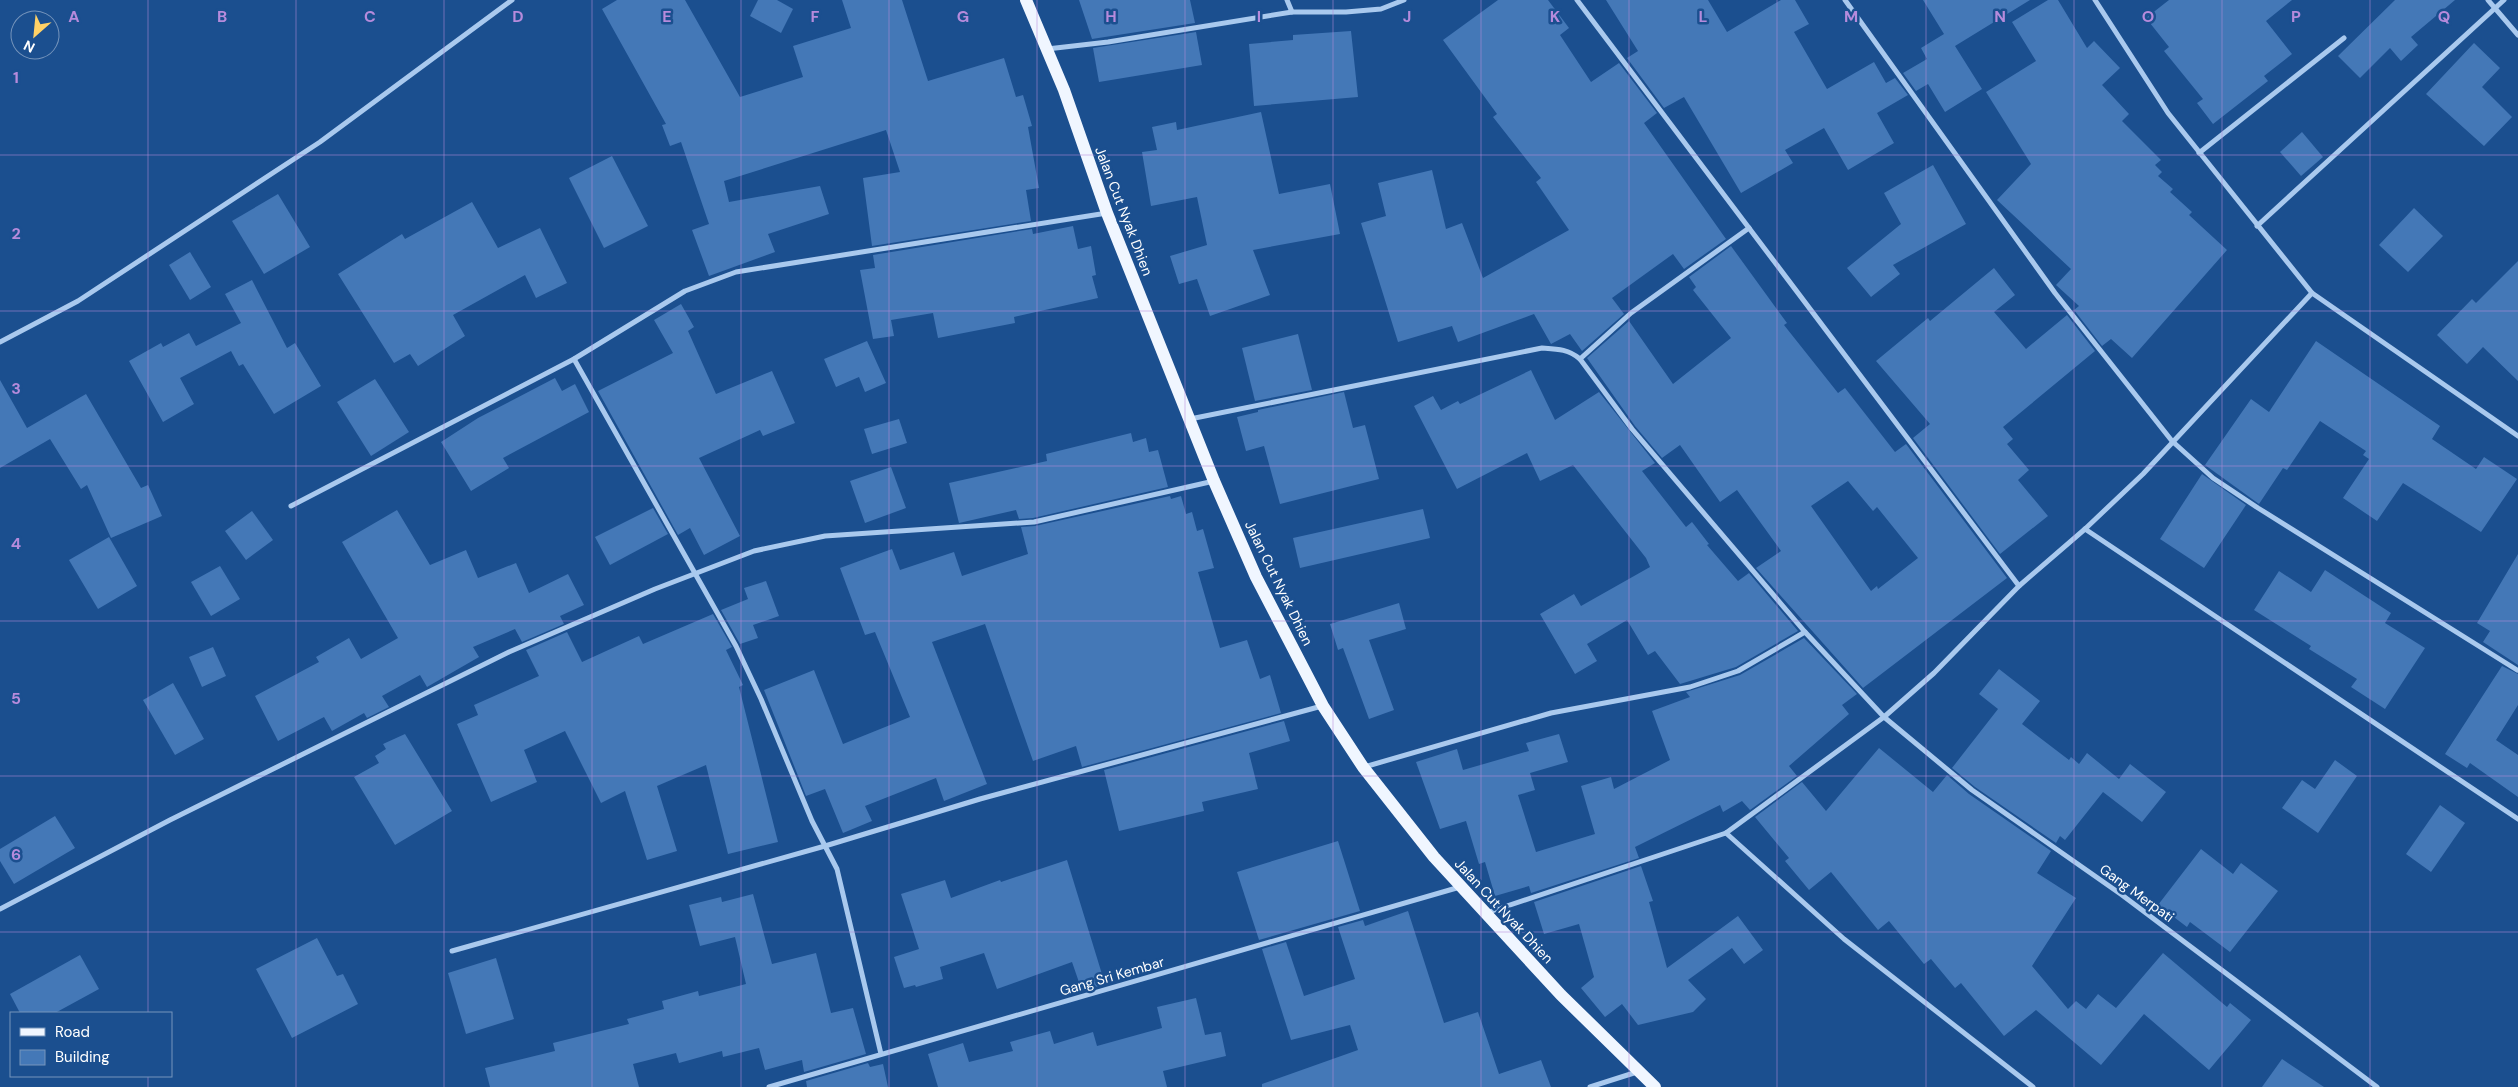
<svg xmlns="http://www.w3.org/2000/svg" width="2518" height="1087" font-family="'DM Sans',sans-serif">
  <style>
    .building { fill: #4478b7; fill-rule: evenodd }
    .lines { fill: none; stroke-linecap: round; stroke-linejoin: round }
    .street { stroke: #a9c9ee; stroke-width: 5 }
    .primary { stroke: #f0f6ff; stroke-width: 12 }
    .grid { fill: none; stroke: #b68bdc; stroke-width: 1; stroke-opacity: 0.55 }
    .labels { text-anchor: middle; stroke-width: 5; stroke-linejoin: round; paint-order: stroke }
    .street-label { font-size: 14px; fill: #fff; stroke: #1b4f8f }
    .grid-label { font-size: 16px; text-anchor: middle; font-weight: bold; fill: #b68bdc; stroke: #1b4f8f; stroke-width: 5; stroke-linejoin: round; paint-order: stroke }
  </style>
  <rect width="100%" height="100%" fill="#1b4f8f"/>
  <g class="building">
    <path d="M617 0H685L740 97 803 77 793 46 851 28 842 0H902L928 81 1004 58 1016 97 1023 95 1032 126 1028 127 1039 188 1026 190 1031 221 872 246 863 178 900 172 886 130 724 181 729 202 820 186 829 214 768 234 775 252 709 276 692 230 709 224 681 142 670 146 662 125 666 124 602 9Z"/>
    <path d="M758 0H777L793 9 781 33 750 16Z"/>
    <path d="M1079 0H1190L1195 23 1092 39Z"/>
    <path d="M1498 0H1548L1569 28 1560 35 1591 82 1619 63 1657 113 1644 123 1726 239 1684 269 1673 254 1612 298 1624 314 1582 351 1570 334 1551 344 1534 314 1458 342 1452 326 1398 342 1361 223 1386 216 1378 183 1432 170 1446 229 1462 223 1483 278 1569 230 1536 182 1541 178 1493 117 1497 114 1443 40Z"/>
    <path d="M1606 0H1708L1727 32 1781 0H1795L1809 24 1794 32 1827 89 1874 62 1886 83 1895 78 1908 95 1877 113 1894 143 1848 170 1824 128 1785 150 1793 163 1741 193 1684 97 1664 108 1627 58 1638 51Z"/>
    <path d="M1923 0H2030L1955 46 1982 89 1945 112 1928 84 1916 91 1903 73 1927 59 1921 48 1944 34Z"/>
    <path d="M2048 0H2058L2087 48 2094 41 2120 68 2102 85 2129 114 2122 121 2161 160 2155 165 2162 172 2158 176 2173 189 2170 192 2192 212 2189 215 2227 250 2132 358 2111 339 2102 346 2074 310 2079 306 2056 285 2071 269 1997 200 2031 164 1986 92 2036 61 2012 22Z"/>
    <path d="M2169 0H2292L2266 21 2292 54 2264 76 2268 81 2213 124 2197 103 2203 99 2164 51 2169 47 2146 18Z"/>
    <path d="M2395 0H2455L2411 37 2418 45 2401 61 2390 48 2360 78 2338 56Z"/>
    <path d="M1351 31 1358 97 1254 106 1249 44 1293 40V35Z"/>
    <path d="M1196 32 1202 65 1099 82 1093 48Z"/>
    <path d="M2474 43 2500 68 2482 87 2512 117 2484 146 2426 94Z"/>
    <path d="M1261 112 1279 194 1330 184 1340 234 1253 250 1270 295 1210 316 1197 279 1179 284 1170 256 1207 245 1197 197 1151 206 1142 152 1157 150 1152 127 1176 122 1177 130Z"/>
    <path d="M2302 132 2323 157 2301 176 2280 152Z"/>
    <path d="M612 156 648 226 604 248 569 178Z"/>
    <path d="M1933 165 1966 224 1893 265 1900 274 1871 297 1847 268 1901 224 1884 193Z"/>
    <path d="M278 194 310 247 264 274 232 221Z"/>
    <path d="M472 202 498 248 540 228 567 283 536 298 525 275 453 315 465 336 418 366 410 354 394 363 338 274 402 234 405 239Z"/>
    <path d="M2414 208 2443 236 2408 272 2379 245Z"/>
    <path d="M1073 226 1078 249 1091 246 1096 275 1092 276 1098 298 1014 317 1015 323 938 338 933 313 891 320 894 336 873 339 860 270 875 268 873 255 1032 229 1033 234Z"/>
    <path d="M1731 246 1787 323 1784 325 1838 393 1845 388 1895 452 1906 444 2007 578 1863 688 1756 568 1781 551 1737 490 1720 502 1680 445 1662 458 1635 426 1587 358 1629 321 1673 384 1731 338 1693 290 1696 287 1689 277ZM1848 481 1873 511 1877 507 1918 558 1878 589 1877 586 1871 591 1811 506Z"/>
    <path d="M190 252 211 287 190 300 169 265Z"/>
    <path d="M2518 261V381L2483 347 2467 364 2437 335 2472 299 2476 303Z"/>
    <path d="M1994 268 2015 295 1994 312 2026 349 2067 315 2095 351 2003 427 2013 439 2007 444 2029 470 2018 480 2048 516 2000 554 1913 438 1930 424 1876 361 1928 318 1930 321Z"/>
    <path d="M252 280 287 348 295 343 321 386 274 414 243 364 239 366 231 351 180 378 194 404 163 422 129 361 161 343 163 347 189 333 196 346 241 323 225 294Z"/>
    <path d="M681 304 694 327 688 331 716 394 772 371 795 423 763 436 760 430 699 458 740 536 704 555 690 528 678 535 598 391 673 353 654 320Z"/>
    <path d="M1298 334 1312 390 1255 401 1242 348Z"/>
    <path d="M867 341 886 383 865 392 859 377 836 387 824 359Z"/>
    <path d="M2316 341 2440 426 2432 439 2476 469 2484 457 2517 479 2481 532 2403 483 2377 521 2343 498 2369 459 2363 455 2366 451 2320 421 2287 470 2283 468 2259 504 2205 465 2251 399 2269 412Z"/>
    <path d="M1531 370 1555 420 1599 392 1655 463 1642 471 1686 527 1692 522 1709 544 1707 545 1738 581 1749 573 1798 631 1736 667 1680 684 1655 651 1648 655 1627 620 1587 644 1597 661 1575 674 1540 614 1574 594 1581 606 1650 567 1646 558 1573 465 1540 481 1527 453 1457 489 1414 406 1433 396 1441 410 1458 401 1460 404Z"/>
    <path d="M555 378 562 391 575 384 589 412 503 458 509 468 471 491 441 442 478 418Z"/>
    <path d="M375 379 409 432 371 456 337 402Z"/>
    <path d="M0 380 27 428 86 394 141 488 148 485 162 516 111 538 87 485 81 489 50 439 0 468Z"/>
    <path d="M1344 392 1353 428 1365 425 1379 479 1280 504 1264 446 1246 451 1237 417 1258 412V410Z"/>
    <path d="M899 419 907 443 872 454 864 429Z"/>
    <path d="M1131 433 1133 442 1146 438 1149 452 1158 450 1168 487 1033 518 1019 519 1016 510 959 523 949 483 1047 461 1046 454Z"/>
    <path d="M891 467 906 508 865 523 850 481Z"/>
    <path d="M2202 474 2246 505 2204 568 2160 539Z"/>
    <path d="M1170 496 1171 499 1181 496 1186 514 1192 512 1197 531 1203 529 1214 568 1198 572 1220 648 1247 640 1260 679 1270 675 1281 713 1082 767 1076 746 1033 761 985 624 932 642 987 784 944 801 936 778 865 806 872 821 843 833 825 789 806 796 764 690 814 670 843 744 910 717 875 632 865 635 840 568 892 549 900 570 954 552 962 576 1028 554 1021 527 1035 526Z"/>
    <path d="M653 508 668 534 610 565 595 537Z"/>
    <path d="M1423 509 1430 538 1300 568 1293 538Z"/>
    <path d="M397 510 430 565 466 550 478 578 516 563 529 593 568 574 584 605 560 616 564 624 522 642 515 629 473 647 479 657 427 687 420 675 382 696 389 707 367 718 364 713 332 731 324 717 278 741 255 696 319 662 316 657 349 638 361 659 398 638 342 542Z"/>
    <path d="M252 511 273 540 246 560 225 531Z"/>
    <path d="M109 537 137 586 98 609 69 560Z"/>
    <path d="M2518 554V665L2483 642 2490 631 2477 623Z"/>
    <path d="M220 566 240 599 211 616 191 582Z"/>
    <path d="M2325 570 2391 613 2385 623 2425 648 2385 709 2351 687 2357 679 2309 649 2311 646 2254 610 2279 571 2311 592Z"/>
    <path d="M766 581 779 616 753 625 758 638 740 644 721 610 748 599 744 588Z"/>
    <path d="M1399 603 1406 629 1369 640 1394 710 1369 719 1343 648 1338 650 1330 624Z"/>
    <path d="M713 614 732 647 726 650 743 685 739 687 778 842 728 854 706 765 657 786 677 851 647 860 625 791 601 803 565 731 524 750 537 782 491 802 457 724 478 715 474 705 539 676 526 650 567 632 582 662 639 636 643 644Z"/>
    <path d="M1804 638 1857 694 1842 705 1849 714 1789 766 1797 776 1750 810 1742 801 1723 812 1720 805 1635 847 1639 858 1531 893 1529 886 1495 896 1485 862 1479 864 1466 821 1440 829 1416 762 1457 749 1463 770 1529 751 1526 743 1559 734 1568 762 1530 773 1535 790 1518 795 1536 852 1595 834 1581 786 1611 777 1614 789 1670 760 1652 711 1690 697 1686 692 1740 675Z"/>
    <path d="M213 647 226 676 202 687 189 657Z"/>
    <path d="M2502 666 2518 674V705L2496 740 2518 755V797L2470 763 2467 768 2445 754Z"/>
    <path d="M1999 669 2040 701 2022 724 2069 760 2071 757 2079 764 2087 753 2119 779 2130 764 2166 792 2142 822 2103 792 2065 840 2060 836 2056 843 1975 787 1952 768 1998 709 1979 694Z"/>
    <path d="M173 683 204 739 175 755 143 700Z"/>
    <path d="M1284 721 1290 741 1249 753 1258 789 1202 802 1204 811 1119 831 1104 770Z"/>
    <path d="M405 734 452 811 395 845 354 777 379 763 375 756 386 749 383 744Z"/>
    <path d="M1879 748 1933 792 1947 775 1969 794 2051 851 2037 873 2076 898 2032 966 2068 1009 2076 1001 2086 1009 2098 994 2116 1008 2163 953 2227 1007 2230 1003 2251 1020 2209 1070 2144 1014 2101 1065 2036 1010 2004 1036 1961 983 1955 988 1931 959 1924 964 1889 921 1878 930 1831 872 1809 890 1785 861 1789 858 1755 817 1802 782 1826 811Z"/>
    <path d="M2335 760 2357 776 2318 833 2282 808 2302 780 2315 789Z"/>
    <path d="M2440 805 2465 823 2431 872 2406 854Z"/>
    <path d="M55 816 75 848 14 884 0 861V849Z"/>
    <path d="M1338 841 1360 911 1259 940 1237 872Z"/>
    <path d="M2201 849 2233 874 2241 863 2278 891 2230 952 2190 922 2187 927 2158 905Z"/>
    <path d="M1067 860 1105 984 1082 991 1072 962 997 989 984 953 940 967 943 979 916 987 915 985 904 988 894 957 919 949 901 894 945 880 951 898 1000 880 1001 882Z"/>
    <path d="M1641 866 1653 901 1649 902 1667 968 1738 916 1763 950 1744 964 1732 948 1688 980 1706 999 1693 1012 1638 1025 1622 1004 1605 1017 1581 988 1594 977 1579 924 1544 934 1534 902Z"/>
    <path d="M753 894 772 964 816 953 831 1013 853 1008 866 1054 804 1072 802 1060 765 1070 759 1048 723 1057 722 1051 679 1063 676 1053 633 1064 639 1087H490L485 1068 555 1051 553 1043 629 1024 627 1019 664 1009 662 1001 698 991 699 996 746 984 735 937 700 946 689 905 721 897 722 902Z"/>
    <path d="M1408 911 1444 1023 1478 1012 1499 1074 1541 1060 1551 1087H1262V1084L1358 1050 1350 1025 1291 1040 1262 949 1286 942 1304 996 1355 979 1338 927 1363 920 1365 926Z"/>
    <path d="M317 938 337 976 343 974 358 1004 292 1038 256 969Z"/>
    <path d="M80 955 99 989 55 1013H20L10 994Z"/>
    <path d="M496 958 514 1019 466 1034 448 973Z"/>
    <path d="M1196 998 1205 1035 1221 1032 1226 1056 1163 1071 1167 1087H938L928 1054 963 1043 969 1062 1013 1051 1010 1042 1050 1031 1054 1044 1093 1032 1097 1046 1162 1028 1157 1007Z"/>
    <path d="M2282 1059 2324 1087H2262Z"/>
    <path d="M868 1063 870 1067 883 1064 888 1087H807L806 1081Z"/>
  </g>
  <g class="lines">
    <g class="street">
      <path d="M1287 0 1292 12"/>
      <path d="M1577 0 2019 586"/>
      <path d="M1845 0 2055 293 2172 441 2213 478 2258 508 2517 670"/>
      <path d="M2095 0 2168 113 2312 293 2518 436"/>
      <path d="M2488 0 2518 35"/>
      <path d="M1047 49 1108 42 1292 12H1346L1381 9 1404 0"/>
      <path d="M2199 153 2344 38"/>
      <path d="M2257 226 2504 0"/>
      <path d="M0 342 78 301 320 142 512 0"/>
      <path d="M574 359 736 646 761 699 812 821 837 869 881 1054"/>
      <path d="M1580 359 1631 313 1749 228"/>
      <path d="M1190 419 1542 348C1557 349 1568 349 1580 359L1632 429 1805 632 1884 717 1972 790 2122 895 2377 1087"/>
      <path d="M291 506 574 359 685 291 736 272 1107 213"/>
      <path d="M2085 529 2518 819"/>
      <path d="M1364 767 1551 713 1690 687 1738 671 1805 632"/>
      <path d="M1726 833 1844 939 2033 1087"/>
      <path d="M0 909 170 820 509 652 655 589 754 551 825 536 1034 522 1214 481"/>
      <path d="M1486 913 1726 833 1884 717 1934 673 2019 586 2085 529 2143 474 2312 293"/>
      <path d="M452 951 825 846 980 799 1322 706"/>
      <path d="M769 1087 1460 887"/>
      <path d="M1590 1087 1637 1072"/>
    </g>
    <path class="primary" d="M1026 0 1064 90 1107 213 1214 481 1256 577 1323 706 1363 767 1434 857 1561 995 1655 1087"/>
  </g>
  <path class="grid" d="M148 0V1013M296 0V1087M444 0V1087M592 0V1087M741 0V1087M889 0V1087M1037 0V1087M1185 0V1087M1333 0V1087M1481 0V1087M1629 0V1087M1777 0V1087M1926 0V1087M2074 0V1087M2222 0V1087M2370 0V1087M0 155H2518M0 311H2518M0 466H2518M0 621H2518M0 776H2518M0 932H2518M148 1076V1087"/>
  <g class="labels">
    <g class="street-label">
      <text transform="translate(1124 211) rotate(69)" y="5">Jalan Cut Nyak Dhien</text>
      <text transform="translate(1279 583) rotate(64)" y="5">Jalan Cut Nyak Dhien</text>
      <text transform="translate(2137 893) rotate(36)" y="5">Gang Merpati</text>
      <text transform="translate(1504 911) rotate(47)" y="5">Jalan Cut Nyak Dhien</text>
      <text transform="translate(1112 976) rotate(-16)" y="5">Gang Sri Kembar</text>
    </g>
  </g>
  <g class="grid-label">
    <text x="74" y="22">A</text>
    <text x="222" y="22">B</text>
    <text x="370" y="22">C</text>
    <text x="518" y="22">D</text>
    <text x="667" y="22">E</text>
    <text x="815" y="22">F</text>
    <text x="963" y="22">G</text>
    <text x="1111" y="22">H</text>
    <text x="1259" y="22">I</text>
    <text x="1407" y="22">J</text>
    <text x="1555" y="22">K</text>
    <text x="1703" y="22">L</text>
    <text x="1851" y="22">M</text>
    <text x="2000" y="22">N</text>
    <text x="2148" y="22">O</text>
    <text x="2296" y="22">P</text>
    <text x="2444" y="22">Q</text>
    <text x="16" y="83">1</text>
    <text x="16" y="239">2</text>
    <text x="16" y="394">3</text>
    <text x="16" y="549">4</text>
    <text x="16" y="704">5</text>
    <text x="16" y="860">6</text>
  </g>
  <rect x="10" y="1012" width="162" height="65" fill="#1b4f8f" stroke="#7695bc"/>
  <rect x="20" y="1028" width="25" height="8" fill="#f0f6ff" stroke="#7695bc"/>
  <text x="55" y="1037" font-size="15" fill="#ffffff">Road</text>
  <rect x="20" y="1050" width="25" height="15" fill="#4478b7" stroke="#7695bc"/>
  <text x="55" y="1062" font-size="15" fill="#ffffff">Building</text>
  <g transform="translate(35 35) rotate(207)"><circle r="24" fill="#1b4f8f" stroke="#7695bc"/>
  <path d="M0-4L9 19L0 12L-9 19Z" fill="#ffd166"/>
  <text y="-8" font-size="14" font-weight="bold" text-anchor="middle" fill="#ffffff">N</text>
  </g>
</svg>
